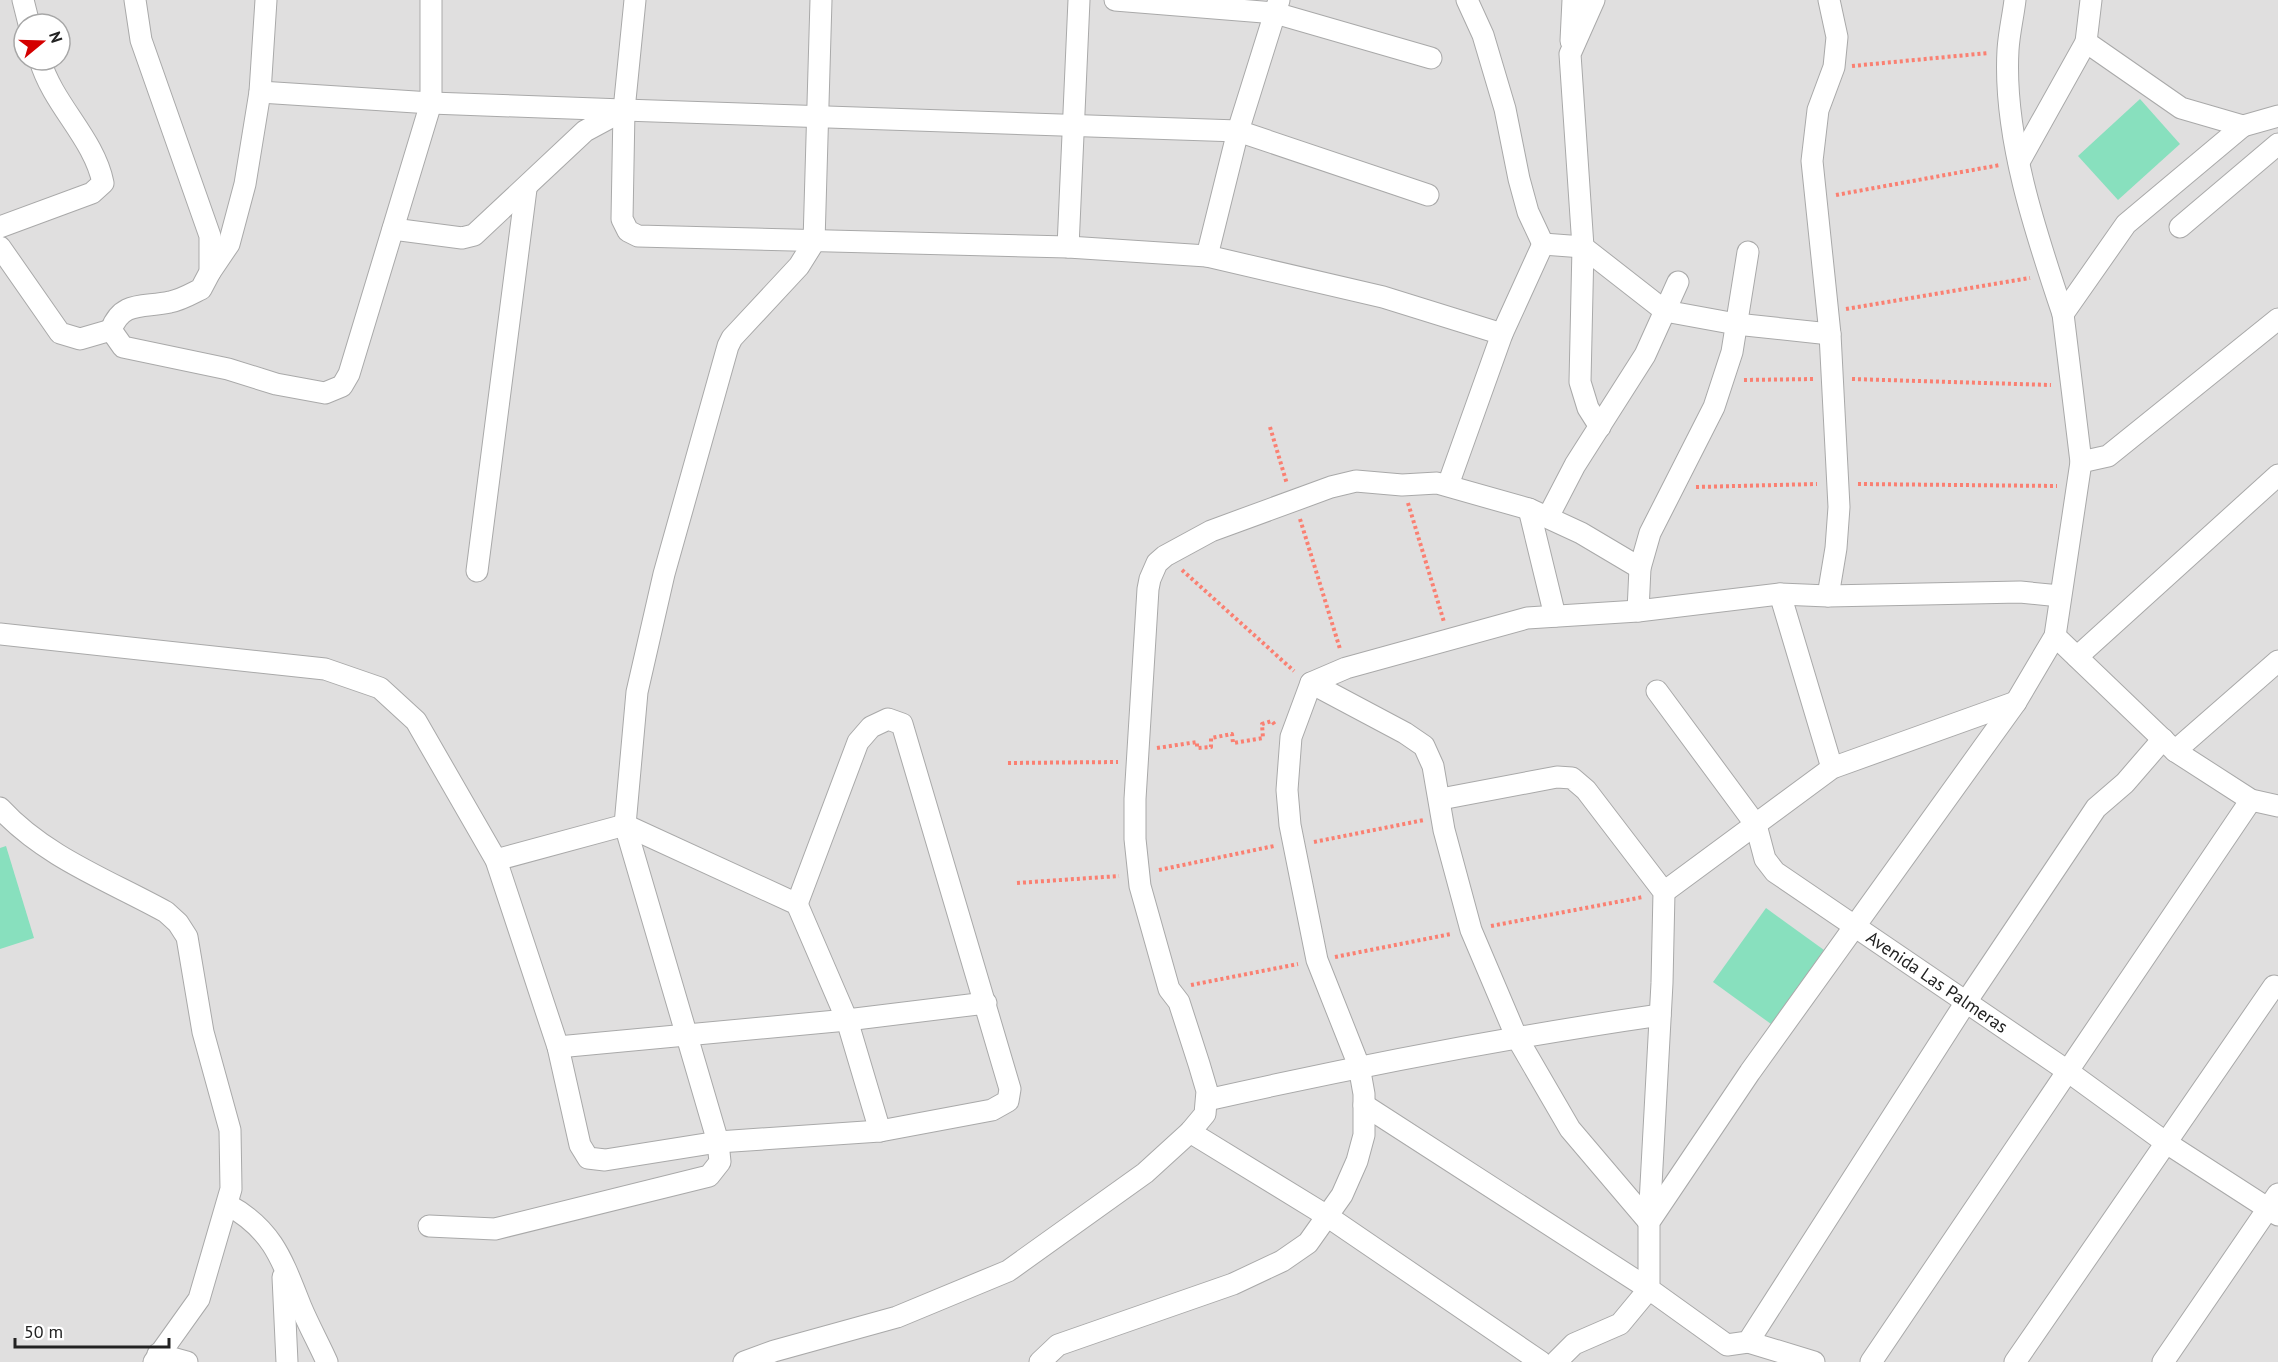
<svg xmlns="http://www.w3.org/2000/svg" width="2278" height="1362" font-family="'PT Sans',sans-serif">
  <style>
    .residential { fill: #e0dfdf; fill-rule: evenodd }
    .pitch { fill: #88e0be }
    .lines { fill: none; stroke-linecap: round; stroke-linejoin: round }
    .minor-casing { stroke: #a9a9a9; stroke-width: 23 }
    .path { stroke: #fa8072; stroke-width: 4; stroke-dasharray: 3 3; stroke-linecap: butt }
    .minor { stroke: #fff; stroke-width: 21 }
    .labels { text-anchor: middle; stroke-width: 5; stroke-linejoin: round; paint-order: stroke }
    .street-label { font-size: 18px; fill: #222; stroke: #fff }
  </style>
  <rect width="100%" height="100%" fill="#f2efe9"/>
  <path class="residential" d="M0 0H2278V1362H0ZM24 24H60V60H24Z"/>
  <g class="pitch">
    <path d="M2140 99 2180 144 2118 200 2078 156Z"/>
    <path d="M6 846 34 938 0 949V848Z"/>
    <path d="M1766 908 1824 950 1771 1024 1713 982Z"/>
  </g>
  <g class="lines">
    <g class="minor-casing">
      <g id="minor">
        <path d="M23 0 29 24"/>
        <path d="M135 0 141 40 210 236V272L201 289C191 294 181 300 170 302 144 308 122 300 111 330L123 347 228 369 276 384 325 393 342 386 349 374 431 103V0"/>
        <path d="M635 0 624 110 622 219 628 231 638 236 1068 247 1207 256 1383 297 1502 334"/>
        <path d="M1115 0 1275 13 1431 58"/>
        <path d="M1467 0 1483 35 1505 109 1519 179 1528 212 1543 244"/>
        <path d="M1594 0 1570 54 1583 247 1580 382 1588 408 1600 427"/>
        <path d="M2015 0C2013 17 2009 33 2008 50 2003 136 2036 234 2063 314"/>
        <path d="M2091 0 2086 42 2181 108 2243 126 2278 116"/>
        <path d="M1571 41 1573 0"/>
        <path d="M260 92 431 103 623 110"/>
        <path d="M2019 162 2086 42"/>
        <path d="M0 227 92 193 103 183C94 138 53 105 40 60"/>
        <path d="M2180 227 2278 144"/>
        <path d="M393 229 462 238 474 235 585 131 624 110 1238 131 1428 195"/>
        <path d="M1543 244 1583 247 1665 311 1736 324 1830 334"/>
        <path d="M0 247 60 333 80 339 111 330"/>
        <path d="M1068 247 1079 0"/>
        <path d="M1207 256 1238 131 1279 0"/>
        <path d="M210 272 229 244 245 184 260 92 266 0"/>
        <path d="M2081 462 2108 456 2278 319"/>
        <path d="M1448 485 1502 334 1543 244"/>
        <path d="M1529 509 1555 616"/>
        <path d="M1548 517 1575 465 1645 355 1678 282"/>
        <path d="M477 571 526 189"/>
        <path d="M1780 594 1832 768"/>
        <path d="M1828 596 1836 548 1839 507 1830 334 1812 161 1818 110 1834 67 1837 37 1829 0"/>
        <path d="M1638 611 1640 568 1650 533 1714 407 1732 352 1748 252"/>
        <path d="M0 634 325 669 380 688 416 721 496 860 558 1047 580 1145 588 1158 605 1160 718 1142 880 1131 992 1110 1008 1101 1010 1089 902 724 888 719 871 727 858 742 797 904"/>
        <path d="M2055 636 2175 751 2251 800 2278 806"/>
        <path d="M2077 657 2278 475"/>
        <path d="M1311 683 1405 733 1424 746 1433 766 1444 830 1471 930 1516 1036 1570 1129 1649 1222"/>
        <path id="s1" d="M1657 691 1756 825 1765 859 1775 872 2066 1070 2165 1142 2278 1215"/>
        <path d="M2163 739 2125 783 2096 808 1966 1002 1748 1342 1727 1345 1649 1289V1222L1750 1072 2016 702 2055 636 2081 462 2063 314 2126 224 2243 126"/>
        <path d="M2175 751 2278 661"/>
        <path d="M1441 799 1557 777 1572 778 1586 790 1664 892 1662 983 1649 1222"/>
        <path d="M0 808C45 857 108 880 166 912L178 923 187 937 203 1032 230 1130 231 1189 199 1299 154 1362"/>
        <path d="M496 860 625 825 797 904 847 1020 880 1131"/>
        <path d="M1664 892 1832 768 2016 702"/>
        <path d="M558 1047 847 1020 986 1003"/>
        <path d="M1207 1100C1358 1066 1508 1037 1660 1015"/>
        <path d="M1364 1105 1649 1289 1620 1324 1574 1344 1556 1362"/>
        <path d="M1190 1132 1327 1216 1541 1362"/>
        <path d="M228 1205C273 1229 283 1262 301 1307 309 1326 319 1344 327 1362"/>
        <path d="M429 1226 495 1229 709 1176 720 1162 718 1142 625 825 637 692 664 574 728 346 732 338 799 266 814 242 821 0"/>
        <path d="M283 1277 287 1362"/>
        <path d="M1748 1342 1814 1362"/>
        <path d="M158 1354 187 1362"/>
        <path d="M744 1362 774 1351 897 1317 1008 1271 1145 1173 1190 1132 1205 1114 1207 1091 1199 1064 1179 1002 1169 989 1140 886 1135 839V799L1148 589 1150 579 1157 563 1165 556 1211 531 1331 487 1356 481 1402 485 1437 483 1529 509 1581 533 1640 568"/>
        <path d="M1040 1362 1058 1345 1233 1284 1282 1261 1308 1243 1342 1195 1357 1161 1364 1135V1094L1359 1066 1317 960 1290 825 1287 790 1291 737 1311 683 1346 668 1527 618 1638 611 1780 594 1828 596 2020 592 2060 596"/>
        <path d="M1871 1362 2251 800"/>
        <path d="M2015 1362 2274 986"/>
        <path d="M2163 1362 2278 1194"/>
      </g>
    </g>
    <g class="path">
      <path d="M1852 66 1988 53"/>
      <path d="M1836 195 2000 165"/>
      <path d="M1846 309 2030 278"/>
      <path d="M1852 379 2051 385"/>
      <path d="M1744 380 1814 379"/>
      <path d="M1270 427 1287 484"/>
      <path d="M1858 484 2057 486"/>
      <path d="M1696 487 1817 484"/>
      <path d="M1408 503 1444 622"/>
      <path d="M1300 519 1340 649"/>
      <path d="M1182 570 1294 671"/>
      <path d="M1157 748 1197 742V748L1211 747V738L1232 734 1233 743 1263 738 1262 724 1272 721 1275 725"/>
      <path d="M1008 763 1118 762"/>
      <path d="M1314 842 1424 820"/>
      <path d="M1159 870 1274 846"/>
      <path d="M1017 883 1119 876"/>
      <path d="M1491 926 1643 897"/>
      <path d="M1335 957 1451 934"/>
      <path d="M1191 985 1298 964"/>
    </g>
    <use href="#minor" class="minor"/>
  </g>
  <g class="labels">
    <g class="street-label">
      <text dy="6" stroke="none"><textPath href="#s1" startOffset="414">Avenida Las Palmeras</textPath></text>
    </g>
  </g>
  <g transform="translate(42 42) rotate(71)"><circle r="28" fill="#ffffff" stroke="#a7a7a7" stroke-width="1.5"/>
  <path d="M0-4.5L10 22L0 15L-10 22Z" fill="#d40000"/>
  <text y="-9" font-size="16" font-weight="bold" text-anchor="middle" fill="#222222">N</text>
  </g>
  <path d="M15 1338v9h154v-9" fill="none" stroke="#222222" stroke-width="3"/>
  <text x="24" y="1338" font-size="18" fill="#222222" stroke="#ffffff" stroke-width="4.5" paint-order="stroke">50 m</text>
</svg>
